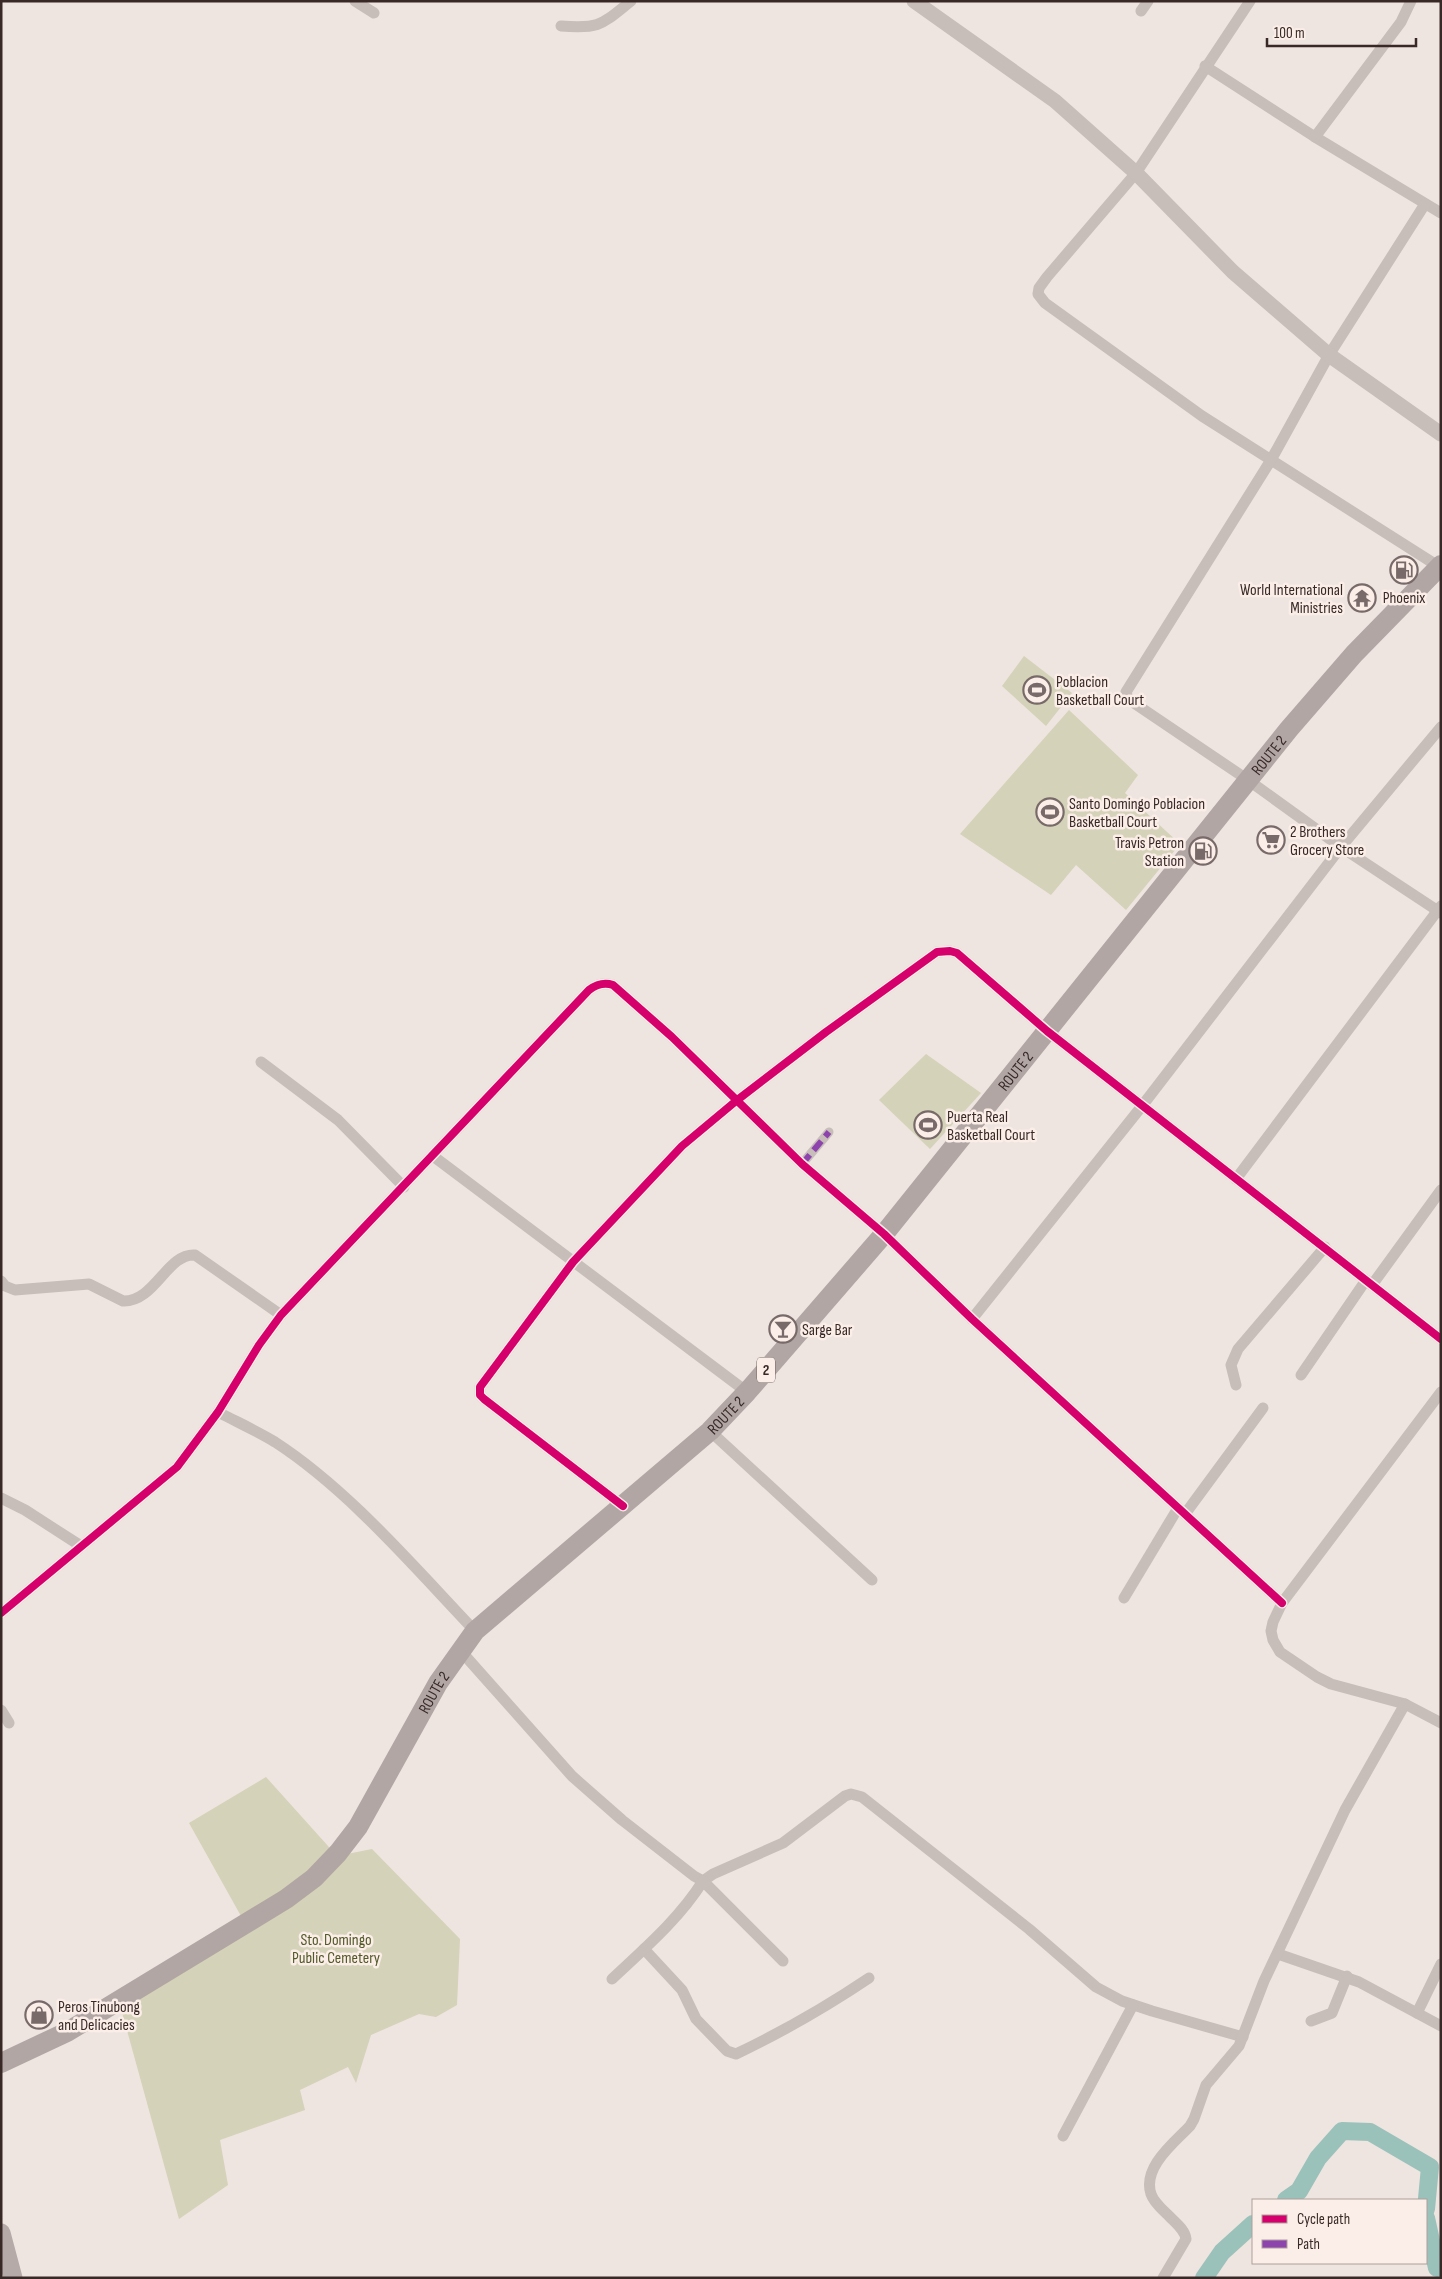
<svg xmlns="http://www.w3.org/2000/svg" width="1442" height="2279" font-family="'Sofia Sans Condensed',sans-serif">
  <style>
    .green { fill: #d4d2b8 }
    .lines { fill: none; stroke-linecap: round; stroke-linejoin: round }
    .river { stroke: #9ac2ba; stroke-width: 18 }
    .pedestrian { stroke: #c7bdb9; stroke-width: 9 }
    .minor { stroke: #c7bdb9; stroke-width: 11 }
    .tertiary { stroke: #c7bdb9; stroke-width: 15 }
    .primary { stroke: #b5aaa8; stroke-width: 19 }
    .trunk { stroke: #b1a6a4; stroke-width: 20 }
    .quiet { stroke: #8e44ad; stroke-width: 6; stroke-dasharray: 12 6; stroke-linecap: butt }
    .cycleway-casing { stroke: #fbede7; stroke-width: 11 }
    .cycleway { stroke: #d6006c; stroke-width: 8 }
    .labels { text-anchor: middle; stroke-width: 5; stroke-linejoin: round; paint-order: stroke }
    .shield { fill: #fbede7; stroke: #726461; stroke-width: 1 }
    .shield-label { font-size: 15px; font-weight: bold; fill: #382927 }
    .poi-label { font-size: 16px; fill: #382927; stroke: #fbede7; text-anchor: start }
    .street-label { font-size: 16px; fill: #382927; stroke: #fbede7 }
    .park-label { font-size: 16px; fill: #515928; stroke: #fbede7 }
  </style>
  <rect width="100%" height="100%" fill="#eee4e0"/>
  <g class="green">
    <path d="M1024 656 1072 693 1046 726 1002 686Z"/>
    <path d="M1069 710 1138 775 1125 793 1180 844 1126 910 1076 865 1051 895 960 834Z"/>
    <path d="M926 1054 981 1093 930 1149 879 1100Z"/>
    <path d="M266 1777 337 1856 372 1849 460 1939 457 2005 436 2017 419 2014 371 2035 356 2083 348 2067 300 2090 305 2110 220 2140 228 2185 179 2219 120 2005 246 1925 189 1823Z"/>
  </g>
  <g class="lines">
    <g class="river">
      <path d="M1286 2200 1299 2191 1318 2158 1342 2131 1370 2132 1430 2167 1426 2209"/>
      <path d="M1426 2218 1437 2268 1441 2264"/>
      <path d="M1204 2278 1222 2252 1253 2224"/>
    </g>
    <path class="pedestrian" d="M802 1164 829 1132"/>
    <g class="minor">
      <path d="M355 1 374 13"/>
      <path d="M1250 1 1136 173 1047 277 1039 288 1038 294 1045 303 1202 416 1441 568"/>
      <path d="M1141 11 1148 1"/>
      <path d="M561 26C600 29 601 25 631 1"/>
      <path d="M1205 66 1315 137 1441 213"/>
      <path d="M1315 137 1401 22 1411 1"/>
      <path d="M1425 204 1329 355 1271 460 1126 692 1128 699 1248 780 1341 847 1441 913"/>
      <path d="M261 1062 338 1120 404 1187"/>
      <path d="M433 1156 747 1392"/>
      <path d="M1236 1179 1441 906"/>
      <path d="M1 1281 5 1286 15 1290 89 1284 123 1301C155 1302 167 1253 195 1255L281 1315"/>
      <path d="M1372 1285 1441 1190"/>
      <path d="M972 1319 1142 1106 1341 847 1441 727"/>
      <path d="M1301 1375 1366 1280"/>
      <path d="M1236 1385 1231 1365 1238 1349 1325 1247"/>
      <path d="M1441 1392 1282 1603 1273 1622 1271 1631 1273 1640 1280 1652 1317 1677 1331 1684 1405 1704 1441 1723"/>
      <path d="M218 1412C237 1422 257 1431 275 1442 349 1490 414 1567 475 1631"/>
      <path d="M710 1431 872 1580"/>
      <path d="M1 1498 25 1510 81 1546"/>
      <path d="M623 1506 484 1399 480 1395V1387L573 1262 682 1146 736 1101 826 1032 937 952 950 951 957 953 1047 1031 1441 1339"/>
      <path d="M1185 1514 1263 1408"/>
      <path d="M1124 1598 1178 1508"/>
      <path d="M1 1613 177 1467 218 1412 259 1345 281 1315 589 990C597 984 604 982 613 985L672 1037 802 1164 884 1234 972 1319 1282 1603"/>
      <path d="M460 1650 572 1776 622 1820 694 1876 703 1881 713 1874 783 1843 845 1796 851 1794 862 1797 1029 1929 1096 1987 1122 2001 1152 2011 1243 2037"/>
      <path d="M1 1710 9 1723"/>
      <path d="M644 1949 682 1990 696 2019 727 2051 736 2054C782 2032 826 2007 869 1978"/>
      <path d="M1278 1954 1359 1982 1441 2026"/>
      <path d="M612 1979C645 1948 679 1919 703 1881L783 1961"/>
      <path d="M1417 2013 1441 1964"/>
      <path d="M1311 2021 1332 2013 1347 1976"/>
      <path d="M1063 2136 1133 2005"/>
      <path d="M1163 2278 1186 2239C1185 2230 1177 2224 1170 2217 1163 2210 1154 2203 1151 2194 1142 2167 1175 2142 1190 2126L1194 2119 1206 2085 1239 2046 1264 1981 1345 1810 1405 1704"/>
    </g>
    <path class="tertiary" d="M914 1 1055 101 1136 173 1233 272 1329 355 1441 434"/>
    <path class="primary" d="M1 2233 13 2278"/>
    <path class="trunk" id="s1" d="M1 2063 67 2032 286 1899 314 1878 338 1853 358 1827 438 1683 475 1631 710 1431 747 1392 884 1234 1289 729 1354 654 1441 565"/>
    <path class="quiet" d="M802 1164 829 1132"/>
    <g class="cycleway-casing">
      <g id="cycleway">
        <path d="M623 1506 484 1399 480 1395V1387L573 1262 682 1146 736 1101 826 1032 937 952 950 951 957 953 1047 1031 1441 1339"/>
        <path d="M1 1613 177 1467 218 1412 259 1345 281 1315 589 990C597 984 604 982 613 985L672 1037 802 1164 884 1234 972 1319 1282 1603"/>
      </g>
    </g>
    <use href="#cycleway" class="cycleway"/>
  </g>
  <defs>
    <g id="fuel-ring" transform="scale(1.4375)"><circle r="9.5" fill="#fbede7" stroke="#786a68" stroke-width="1.5"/><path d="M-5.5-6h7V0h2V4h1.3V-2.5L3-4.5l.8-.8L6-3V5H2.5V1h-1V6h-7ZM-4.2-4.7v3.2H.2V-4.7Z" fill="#786a68"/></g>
    <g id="temple-ring" transform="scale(1.4375)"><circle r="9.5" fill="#fbede7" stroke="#786a68" stroke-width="1.5"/><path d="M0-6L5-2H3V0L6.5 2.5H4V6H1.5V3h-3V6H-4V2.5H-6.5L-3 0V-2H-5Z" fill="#786a68"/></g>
    <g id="stadium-ring" transform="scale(1.4375)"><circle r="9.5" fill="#fbede7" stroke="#786a68" stroke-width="1.5"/><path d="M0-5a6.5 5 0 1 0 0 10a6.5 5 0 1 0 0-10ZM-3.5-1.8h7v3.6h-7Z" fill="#786a68"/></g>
    <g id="supermarket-ring" transform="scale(1.4375)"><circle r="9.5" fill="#fbede7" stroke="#786a68" stroke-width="1.5"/><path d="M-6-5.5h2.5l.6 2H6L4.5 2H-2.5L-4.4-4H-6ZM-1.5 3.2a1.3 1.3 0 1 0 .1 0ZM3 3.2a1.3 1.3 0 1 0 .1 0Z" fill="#786a68"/></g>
    <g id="bar-ring" transform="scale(1.4375)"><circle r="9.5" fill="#fbede7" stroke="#786a68" stroke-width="1.5"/><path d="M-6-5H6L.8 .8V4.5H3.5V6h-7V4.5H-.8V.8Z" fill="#786a68"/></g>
    <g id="shop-ring" transform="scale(1.4375)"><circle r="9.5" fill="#fbede7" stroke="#786a68" stroke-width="1.5"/><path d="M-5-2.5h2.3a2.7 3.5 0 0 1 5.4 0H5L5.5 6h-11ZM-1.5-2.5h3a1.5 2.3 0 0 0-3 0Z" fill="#786a68"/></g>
  </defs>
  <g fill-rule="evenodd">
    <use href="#fuel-ring" x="1404" y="570"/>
    <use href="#temple-ring" x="1362" y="598"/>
    <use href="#stadium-ring" x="1037" y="690"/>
    <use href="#stadium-ring" x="1050" y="812"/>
    <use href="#supermarket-ring" x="1271" y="840"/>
    <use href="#fuel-ring" x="1203" y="851"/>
    <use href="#stadium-ring" x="928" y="1125"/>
    <use href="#bar-ring" x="783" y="1329"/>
    <use href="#shop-ring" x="39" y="2015"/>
  </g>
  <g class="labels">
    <rect class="shield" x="757" y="1357.5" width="18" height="25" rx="4"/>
    <g class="shield-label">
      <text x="766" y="1375">2</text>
    </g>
    <g class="poi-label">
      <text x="1343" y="595" text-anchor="end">World International<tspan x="1343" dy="18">Ministries</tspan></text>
      <text x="1404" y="603" text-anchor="middle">Phoenix</text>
      <text x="1056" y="687">Poblacion<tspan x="1056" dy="18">Basketball Court</tspan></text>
      <text x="1069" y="809">Santo Domingo Poblacion<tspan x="1069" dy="18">Basketball Court</tspan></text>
      <text x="1290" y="837">2 Brothers<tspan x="1290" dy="18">Grocery Store</tspan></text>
      <text x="1184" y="848" text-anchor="end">Travis Petron<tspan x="1184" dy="18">Station</tspan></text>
      <text x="947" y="1122">Puerta Real<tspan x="947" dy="18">Basketball Court</tspan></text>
      <text x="802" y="1335">Sarge Bar</text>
      <text x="58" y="2012">Peros Tinubong<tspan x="58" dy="18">and Delicacies</tspan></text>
    </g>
    <g class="street-label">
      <text dy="6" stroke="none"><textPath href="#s1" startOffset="1846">ROUTE 2</textPath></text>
      <text dy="6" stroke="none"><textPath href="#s1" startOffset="1441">ROUTE 2</textPath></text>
      <text dy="6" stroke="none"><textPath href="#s1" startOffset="991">ROUTE 2</textPath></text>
      <text dy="6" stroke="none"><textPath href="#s1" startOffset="586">ROUTE 2</textPath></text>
    </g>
    <g class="park-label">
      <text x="336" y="1945">Sto. Domingo<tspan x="336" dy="18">Public Cemetery</tspan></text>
    </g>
  </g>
  <rect width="1442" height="2279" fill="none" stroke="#382927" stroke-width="5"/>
  <rect x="1252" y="2199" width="175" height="65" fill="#fbede7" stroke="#ad9f9a"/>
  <rect x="1262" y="2215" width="25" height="8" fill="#d6006c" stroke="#ad9f9a"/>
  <text x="1297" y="2224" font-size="15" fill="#382927">Cycle path</text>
  <rect x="1262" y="2240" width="25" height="8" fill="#8e44ad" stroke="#ad9f9a"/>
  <text x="1297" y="2249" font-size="15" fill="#382927">Path</text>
  <path d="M1267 38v8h149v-8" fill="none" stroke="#382927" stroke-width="2.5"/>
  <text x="1274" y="38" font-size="15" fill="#382927" stroke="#fbede7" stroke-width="4" paint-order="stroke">100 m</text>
</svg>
